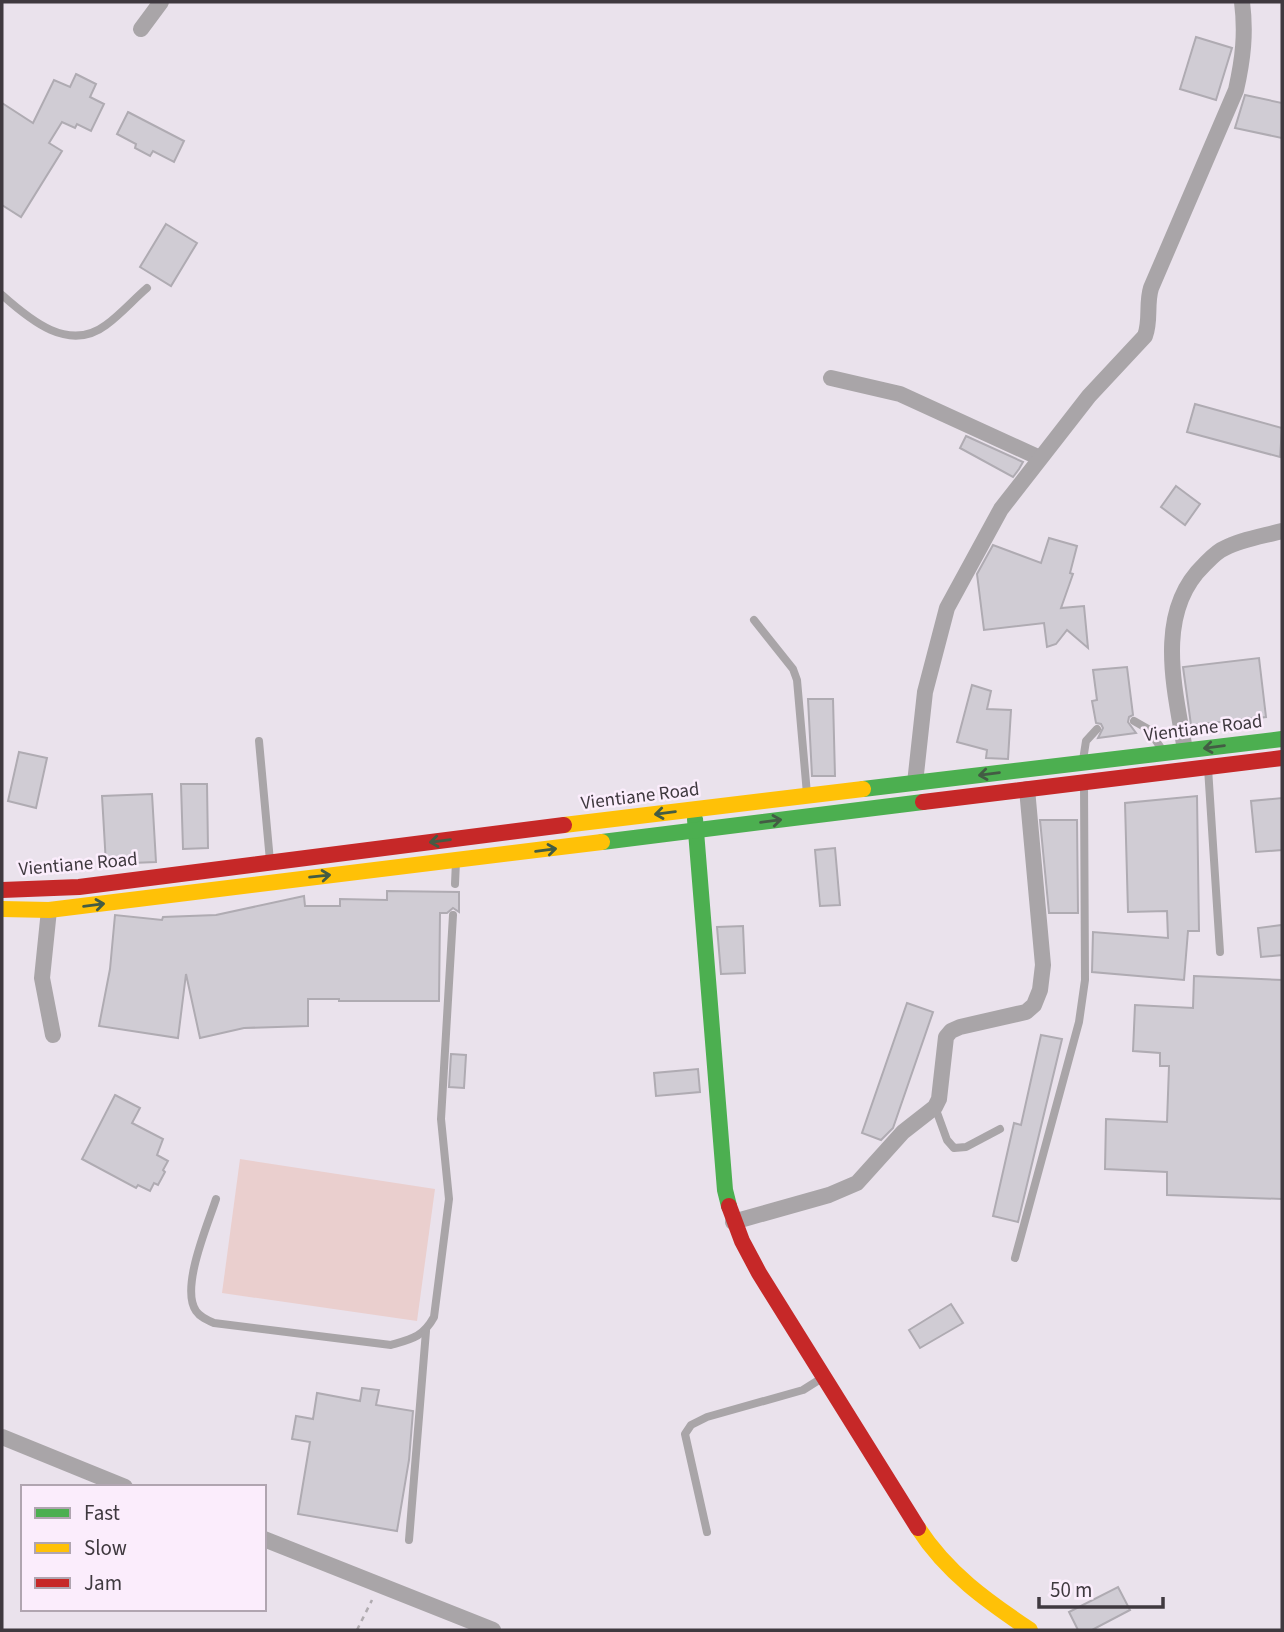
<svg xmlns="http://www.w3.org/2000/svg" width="1284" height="1632" font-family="'Source Sans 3',sans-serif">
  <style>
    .green { fill: #eacfce }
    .building { fill: #d0ccd4; stroke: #afabb2; stroke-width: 2 }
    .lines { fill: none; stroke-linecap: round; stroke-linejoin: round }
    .path { stroke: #b0abb0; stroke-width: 2.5; stroke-dasharray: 5 5; stroke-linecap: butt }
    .lane { stroke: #a9a5a8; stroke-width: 8 }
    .street { stroke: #a9a5a8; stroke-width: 16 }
    .fast { stroke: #4caf50; stroke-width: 16 }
    .slow { stroke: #ffc107; stroke-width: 16 }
    .jam { stroke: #c62828; stroke-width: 16 }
    .oneway { stroke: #435c44 }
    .labels { text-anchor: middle; stroke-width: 5; stroke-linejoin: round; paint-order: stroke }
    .street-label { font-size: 19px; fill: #3f393f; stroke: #fbedfc }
  </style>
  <rect width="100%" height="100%" fill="#eae2ec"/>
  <path class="green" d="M240 1159 435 1189 417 1321 222 1293Z"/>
  <g class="building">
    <path d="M1196 37 1232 48 1216 100 1180 89Z"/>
    <path d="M76 74 96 84 90 97 104 104 91 131 77 124 75 128 62 122 49 143 62 151 21 217 2 205V103L33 123 54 80 70 87Z"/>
    <path d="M1245 95 1282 103V138L1235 128Z"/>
    <path d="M128 112 184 141 174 162 153 151 150 156 135 148 136 144 117 134Z"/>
    <path d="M166 224 197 243 171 286 140 267Z"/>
    <path d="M1195 404 1282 428 1280 457 1187 432Z"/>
    <path d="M966 436 1023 462 1019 469 1013 477 960 448Z"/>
    <path d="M1176 486 1200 504 1185 525 1161 507Z"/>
    <path d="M1049 538 1077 546 1070 573 1073 574 1061 608 1084 606 1088 648 1067 630 1056 644 1047 647 1044 623 984 630 977 574 993 545 1041 563Z"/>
    <path d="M1259 658 1266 717 1191 725 1183 667Z"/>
    <path d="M1127 667 1133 715 1129 717 1128 722 1136 733 1098 738 1103 728 1101 724 1096 723 1092 701 1097 700 1093 670Z"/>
    <path d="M972 685 991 691 987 709 1011 710 1008 759 986 758 987 750 957 742Z"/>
    <path d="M808 699H833L835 776H812Z"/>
    <path d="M19 752 47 758 36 808 8 801Z"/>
    <path d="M181 784H207L208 848 183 849Z"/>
    <path d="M152 794 156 862 106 864 102 796Z"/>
    <path d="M1197 796 1199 931H1188L1184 980 1092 972 1093 932 1168 938 1167 911 1128 912 1125 803Z"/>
    <path d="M1282 798V850L1256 852 1251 801Z"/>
    <path d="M1040 820H1077L1078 913H1049Z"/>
    <path d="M835 848 840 905 820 906 815 850Z"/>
    <path d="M387 891 459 892V912L453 908 447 913H440L439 1001H339V999H308V1026L244 1028 200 1038 186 974 178 1038 99 1026 110 969 115 915 162 920 163 917 216 915 304 896 305 906H340V899L387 900Z"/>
    <path d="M1282 925V955L1261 957 1258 928Z"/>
    <path d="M743 926 745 973 721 974 717 927Z"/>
    <path d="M1194 976 1282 980V1199L1167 1195V1172L1105 1169 1106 1119 1167 1122 1169 1066H1160V1053L1133 1051 1135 1005 1193 1008Z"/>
    <path d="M907 1003 933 1012 893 1128 881 1140 862 1133Z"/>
    <path d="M1041 1035 1062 1039 1018 1222 993 1216 1014 1123 1021 1125Z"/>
    <path d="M451 1054 466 1055 464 1088 449 1087Z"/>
    <path d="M698 1069 700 1092 656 1096 654 1073Z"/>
    <path d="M115 1095 140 1108 132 1123 163 1139 157 1155 168 1161 163 1170 165 1172 158 1185 154 1183 150 1191 138 1185 136 1188 82 1159Z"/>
    <path d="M951 1304 963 1323 920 1348 909 1330Z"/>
    <path d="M362 1388 379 1390 376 1405 413 1411 409 1460 397 1531 298 1514 310 1442 292 1439 296 1416 313 1419 317 1393 360 1401Z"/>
    <path d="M1118 1587 1130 1610 1092 1630H1078L1069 1612Z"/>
  </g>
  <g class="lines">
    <path class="path" d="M357 1630 372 1600"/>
    <g class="lane">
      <path d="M2 295C30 320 69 353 106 325 121 314 133 300 147 288"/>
      <path d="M754 620 793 669 797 680 807 794"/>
      <path d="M1134 721 1148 729 1163 751"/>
      <path d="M259 741 270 861"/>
      <path d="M1083 760 1086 741 1097 729"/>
      <path d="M1208 768 1220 952"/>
      <path d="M455 884 456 861"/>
      <path d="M935 1107 947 1140 954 1148 966 1147 1000 1129"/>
      <path d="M216 1199C208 1224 180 1288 196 1311 200 1317 207 1320 214 1323L391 1345C412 1339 423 1337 434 1317L449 1199 441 1119 453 915"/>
      <path d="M1015 1258 1079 1022 1085 980 1084 783"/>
      <path d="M707 1532 685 1434 691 1425 707 1417 803 1390 822 1378"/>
      <path d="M409 1540 426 1331"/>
    </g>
    <g class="street">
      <path d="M141 29 161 2"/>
      <path d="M831 378 900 394 1040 458"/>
      <path d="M1185 750C1175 690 1154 613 1204 565 1210 559 1217 551 1225 548 1242 539 1264 536 1282 531"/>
      <path d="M915 783 925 692 947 608 1001 509 1089 396 1145 336C1151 320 1146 304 1151 288L1236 90C1243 59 1246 33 1242 2"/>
      <path d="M49 910 42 978 53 1035"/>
      <path d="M733 1222 829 1195 857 1183 903 1132 935 1107 939 1099 946 1037 951 1031 960 1027 1026 1012 1034 1005 1040 990 1043 965 1027 789"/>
      <path d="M2 1437 125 1487"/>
      <path d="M264 1539 493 1630"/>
    </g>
    <g class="fast">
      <path d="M863 789 1282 739"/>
      <path d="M695 819 725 1190 729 1206"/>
      <path d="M602 842 923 802"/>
    </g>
    <g class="slow">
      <path d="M564 825 863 789"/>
      <path d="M2 909 49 910 602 842"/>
      <path d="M918 1528C947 1573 987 1601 1030 1630"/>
    </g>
    <g class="jam">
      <path d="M923 802 1282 758"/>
      <path d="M2 890 79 887 564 825"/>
      <path d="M729 1206 742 1241 759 1273 918 1528"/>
    </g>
  </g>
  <defs><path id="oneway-shaft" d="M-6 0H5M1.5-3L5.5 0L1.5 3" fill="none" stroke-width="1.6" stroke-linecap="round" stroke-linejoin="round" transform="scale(1.75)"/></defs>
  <g class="oneway">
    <use href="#oneway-shaft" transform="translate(1214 747) rotate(173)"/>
    <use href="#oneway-shaft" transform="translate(989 774) rotate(173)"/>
    <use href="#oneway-shaft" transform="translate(665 813) rotate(173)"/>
    <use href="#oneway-shaft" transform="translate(771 821) rotate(-7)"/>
    <use href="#oneway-shaft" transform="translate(440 841) rotate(173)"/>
    <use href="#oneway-shaft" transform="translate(546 850) rotate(-7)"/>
    <use href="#oneway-shaft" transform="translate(320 876) rotate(-6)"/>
    <use href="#oneway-shaft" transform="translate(94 905) rotate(-7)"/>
  </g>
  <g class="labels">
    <g class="street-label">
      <text transform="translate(1203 727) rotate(-7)" y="7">Vientiane Road</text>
      <text transform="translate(640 795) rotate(-7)" y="7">Vientiane Road</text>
      <text transform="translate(78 863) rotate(-5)" y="7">Vientiane Road</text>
    </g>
  </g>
  <rect width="1284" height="1632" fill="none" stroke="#3f393f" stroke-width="7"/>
  <rect x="21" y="1485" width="245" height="126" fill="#fbedfc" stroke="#b0a5b0" stroke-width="2"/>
  <rect x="35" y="1508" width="35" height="10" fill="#4caf50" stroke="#b0a5b0" stroke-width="2"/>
  <text x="84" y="1520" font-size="21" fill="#3f393f">Fast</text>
  <rect x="35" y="1543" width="35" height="10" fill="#ffc107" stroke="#b0a5b0" stroke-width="2"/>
  <text x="84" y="1555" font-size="21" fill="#3f393f">Slow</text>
  <rect x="35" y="1578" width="35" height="10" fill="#c62828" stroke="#b0a5b0" stroke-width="2"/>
  <text x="84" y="1590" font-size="21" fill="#3f393f">Jam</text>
  <path d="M1039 1597v10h124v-10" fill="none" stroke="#3f393f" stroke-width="3.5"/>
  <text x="1050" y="1597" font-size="21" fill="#3f393f" stroke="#fbedfc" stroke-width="5" paint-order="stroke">50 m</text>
</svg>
